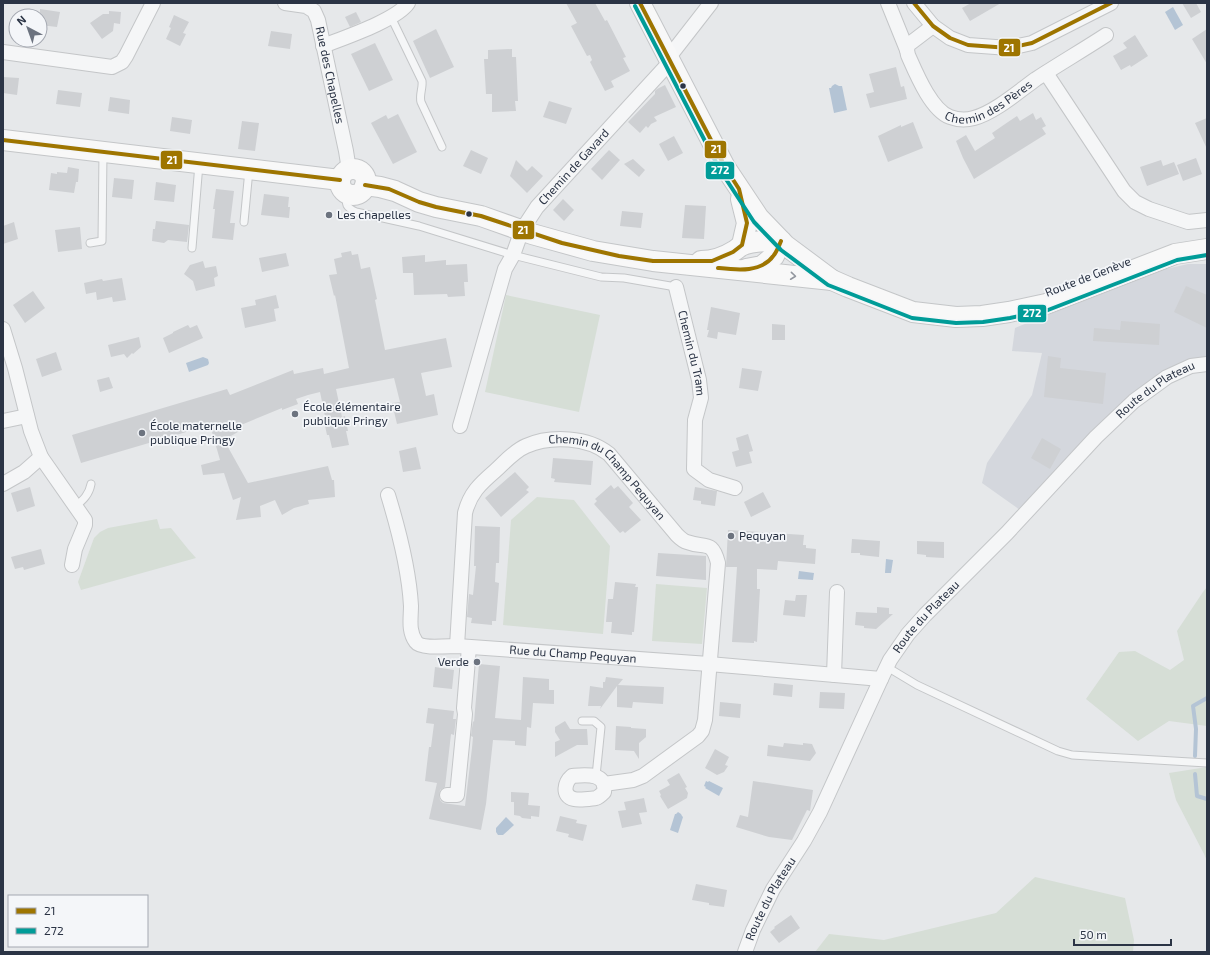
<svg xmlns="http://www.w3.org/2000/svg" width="1210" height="955" font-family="'Exo 2',sans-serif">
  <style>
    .built { fill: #d4d7dd }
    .green { fill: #d6ded6 }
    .water { fill: #b4c4d5 }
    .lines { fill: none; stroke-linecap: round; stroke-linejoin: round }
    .stream { stroke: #b4c4d5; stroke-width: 4 }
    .building { fill: #ced0d3 }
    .lane-casing { stroke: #c4c6c8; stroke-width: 9 }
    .street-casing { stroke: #c4c6c8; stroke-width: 16 }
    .secondary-casing { stroke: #c4c6c8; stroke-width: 22 }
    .lane { stroke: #f5f6f7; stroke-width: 7 }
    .street { stroke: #f5f6f7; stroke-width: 14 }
    .secondary { stroke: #f8f8f8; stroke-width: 20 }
    .bus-1-casing { stroke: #f4f6f9; stroke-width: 7 }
    .bus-2-casing { stroke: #f4f6f9; stroke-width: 7 }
    .bus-1 { stroke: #9e7500; stroke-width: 4 }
    .bus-2 { stroke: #009c98; stroke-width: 4 }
    .oneway { stroke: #92969e }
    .bus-dot { fill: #2b3445; stroke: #f4f6f9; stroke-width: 1.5 }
    .poi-dot { fill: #6c737f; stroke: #f4f6f9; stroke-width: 1.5 }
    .labels { text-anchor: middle; stroke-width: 3.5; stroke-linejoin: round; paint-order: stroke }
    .street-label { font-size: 12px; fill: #2b3445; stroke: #f4f6f9 }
    .poi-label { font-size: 12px; fill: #2b3445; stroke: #f4f6f9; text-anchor: start }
    .line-badge { stroke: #f4f6f9; stroke-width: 1.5 }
    .badge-label { font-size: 11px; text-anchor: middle; font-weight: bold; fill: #fff }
  </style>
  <rect width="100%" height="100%" fill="#e6e8ea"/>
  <path class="built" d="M1188 264H1207V358L1171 368 1020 510 982 483 987 463 1032 395 1042 353 1012 351 1015 328 1157 271Z"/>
  <g class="green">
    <path d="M506 295 600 315 579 412 485 392Z"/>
    <path d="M537 497 574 500 610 546 603 634 503 625 511 520Z"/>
    <path d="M157 519 160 529 171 528 188 549 196 558 81 590 78 582 94 538 100 532 108 528Z"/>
    <path d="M656 584 707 588 702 644 652 641Z"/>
    <path d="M1207 587V726L1169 721 1138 741 1086 699 1119 652 1135 651 1170 670 1184 660 1177 631 1203 592Z"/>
    <path d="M1207 767V861L1204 854 1176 800 1169 773Z"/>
    <path d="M1035 877 1125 898 1134 940 1133 952H815L829 934 884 940 996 913Z"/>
  </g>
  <g class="water">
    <path d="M1173 7 1183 25 1175 30 1165 12Z"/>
    <path d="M835 84 839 86H842L847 110 834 113 829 88H831L832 86Z"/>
    <path d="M203 357 208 359 209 363 208 365 189 372 186 363Z"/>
    <path d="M886 559 893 560 891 573H885Z"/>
    <path d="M799 571 814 573 813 580 798 579Z"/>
    <path d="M706 781 708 782 709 781 723 788 719 796 705 788 706 787 704 786Z"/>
    <path d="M678 812 681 814 682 816 683 817 678 833 670 830 675 814H676Z"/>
    <path d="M506 817 514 825 503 835H498L496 832V828Z"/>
  </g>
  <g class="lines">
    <g class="stream">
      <path d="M1195 756 1196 729 1193 706 1207 698"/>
      <path d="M1195 774 1197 796 1207 799"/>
    </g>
  </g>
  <g class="building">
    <path d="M566 3H595L605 21 607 20 626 57 623 58 630 71 611 81 614 87 605 91 590 62 592 60 590 55 587 56 571 26 577 23Z"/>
    <path d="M971 3H1001L970 21 962 8Z"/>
    <path d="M1182 3H1196L1201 12 1191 18Z"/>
    <path d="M40 9 60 12 57 27 40 25Z"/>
    <path d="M109 11 121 12 120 24 114 23 113 31 102 39 90 23 103 14H109Z"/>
    <path d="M356 12 361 22 350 27 345 17Z"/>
    <path d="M174 15 189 22 183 33 186 34 180 46 166 39 171 28 169 27Z"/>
    <path d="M436 29 454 67 430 78 413 41Z"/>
    <path d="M1207 29V64L1192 39Z"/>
    <path d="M271 31 292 34 290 49 268 46Z"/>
    <path d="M1135 35 1148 56 1131 67 1130 65 1121 70 1113 56 1127 48 1123 43Z"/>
    <path d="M375 43 393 80 369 91 351 54Z"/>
    <path d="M512 49V57H516L518 101H515L516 111 492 112V94H486L484 59H488V50Z"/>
    <path d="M896 67 901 87 904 86 907 99 870 108 866 94 874 92 869 74Z"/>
    <path d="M3 77 19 78 17 95 3 93Z"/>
    <path d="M665 85 676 107 654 117 657 121 651 124 648 128 646 126 640 133 628 122 655 94V91L657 89Z"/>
    <path d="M58 90 82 93 80 107 56 104Z"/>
    <path d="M110 97 130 100 129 114 108 111Z"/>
    <path d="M549 101 572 108 566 124 543 117Z"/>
    <path d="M1033 113 1036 120 1041 117 1046 126 1042 128 1046 134 974 179 963 158 956 141 966 135 975 151 995 138 992 133 1008 122 1017 116 1020 121Z"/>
    <path d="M398 114 417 152 393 164 371 123 386 115 388 119Z"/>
    <path d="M172 117 192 120 190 134 170 131Z"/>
    <path d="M1207 118V149L1195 123Z"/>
    <path d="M242 121 259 123 255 151 238 149Z"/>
    <path d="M913 122 923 148 888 162 878 136 901 125V127Z"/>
    <path d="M674 136 683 153 668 161 659 144Z"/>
    <path d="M471 150 488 158 481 174 463 166Z"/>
    <path d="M609 150 620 160 602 180 591 169Z"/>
    <path d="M1196 158 1202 174 1183 181 1177 165Z"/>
    <path d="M633 159 645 170 639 177 624 164Z"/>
    <path d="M516 160 527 171 532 166 543 176 527 193 510 176Z"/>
    <path d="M1161 160 1163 166 1174 162 1179 174 1147 186 1140 167Z"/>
    <path d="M68 167 79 169 78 182H76L74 193 49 190 51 173 57 174V172L67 173Z"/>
    <path d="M114 178 134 180 132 199 112 197Z"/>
    <path d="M156 182 176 185 174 202 154 200Z"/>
    <path d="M216 189 234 191 230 223H235L233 240 212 238 215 209H213Z"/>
    <path d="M264 194 289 197 288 207H290L289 218 261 215Z"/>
    <path d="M563 199 574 210 564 221 553 210Z"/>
    <path d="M685 205 706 206 704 239 682 238Z"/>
    <path d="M622 211 643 213 641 228 620 226Z"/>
    <path d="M156 221 189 225 187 242 168 240 164 243 152 241 153 229H155Z"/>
    <path d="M14 222 18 239 3 244V226Z"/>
    <path d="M80 227 82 249 58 252 55 230Z"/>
    <path d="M351 251 352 255 358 254 361 269 370 267 377 299 375 300 385 350 446 338 452 367 421 373 426 396 434 394 438 415 397 424 392 403 400 402 394 378 336 389 342 417 345 416 348 431H346L349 445 332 448 329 435H327L324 421H326L320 392 308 395 296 399 298 404 282 410V408L241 425 243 429 224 440 248 483 328 466 332 480H334L335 497 308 500 309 504 294 508 282 515 275 500 260 506 261 517 236 520 241 497 233 500 224 473 203 475 201 465 220 460 210 425 81 463 72 435 227 389 230 395 293 370 294 374 323 368 324 374 349 368 335 295 334 296 329 275 337 274 334 259 342 257 341 253Z"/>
    <path d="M286 253 289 266 262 272 259 258Z"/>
    <path d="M425 255V262L446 260V265L467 264 468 282H464L465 296 448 297 447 294 414 295 413 273H403L402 257Z"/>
    <path d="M203 261 205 268 216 266 218 276 214 278 215 286 196 291 193 281 184 274 190 265Z"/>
    <path d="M122 278 126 300 113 302 112 297 97 300 96 292 86 294 84 283 102 279 103 281Z"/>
    <path d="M1186 286 1207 295V328L1174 312Z"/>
    <path d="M33 291 45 308 25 323 13 305Z"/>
    <path d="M276 295 279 308 274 309 276 321 245 328 241 308 256 305 255 300Z"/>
    <path d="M711 307 740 313 736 335 718 332 717 339 707 337 709 330H707Z"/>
    <path d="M1121 321 1160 324 1159 345 1093 341 1094 328 1120 330Z"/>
    <path d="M772 324 785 325V340H772Z"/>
    <path d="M188 325 190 328 197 325 203 338 169 353 163 338 173 333V332Z"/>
    <path d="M139 337 141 347 133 354 132 353 127 358 124 354 111 357 108 345Z"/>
    <path d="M56 352 62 370 42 377 36 359Z"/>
    <path d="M1048 356 1061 358 1060 368 1106 373 1103 404 1044 397Z"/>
    <path d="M742 368 762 371 758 391 739 388Z"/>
    <path d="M109 377 113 388 100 392 97 380Z"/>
    <path d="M748 434 753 451 749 452 752 463 736 467 732 452 739 450 736 438Z"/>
    <path d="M1042 438 1061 449 1050 469 1031 458Z"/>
    <path d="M416 447 421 469 403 472 399 451Z"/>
    <path d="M553 458 593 461 591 485 554 482 555 479 551 478Z"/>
    <path d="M515 472 529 487 526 490 529 492 501 517 485 498Z"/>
    <path d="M611 485 614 489 618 486 633 503 629 507 641 520 625 533 623 531 620 533 594 504 597 501 595 499Z"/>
    <path d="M30 487 35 506 17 512 11 493Z"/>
    <path d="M695 487 717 491 715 506 701 504V501L693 500Z"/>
    <path d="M763 492 771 507 751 517 744 502Z"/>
    <path d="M475 526 500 527 499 563H496L495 582 499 583 496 621H492V625L471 623 472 618 467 617 469 594 473 595 476 566H474Z"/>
    <path d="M728 530 804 535 803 545H806V548L816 549 815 564 778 561 777 570 757 569V589H760L757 642 754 641V643L732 642 737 567H726Z"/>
    <path d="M852 539 880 541 879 557 860 555V553H851Z"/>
    <path d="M917 541 944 542V558L926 557V555L917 554Z"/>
    <path d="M41 549 45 564 24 570 23 567 15 569 11 557Z"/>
    <path d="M658 553 706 556V580L656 576Z"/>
    <path d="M615 582 636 584 635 587H638L634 632H632V635L611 633 612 622H606L608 599H613Z"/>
    <path d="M796 595H807L805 617 783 615 785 600 795 601Z"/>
    <path d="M877 607 889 608V614H893L875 630 876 629 864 628V626L855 625 856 612 877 613Z"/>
    <path d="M479 664 500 666 495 718 521 720 523 677 549 679V690H554V704L533 703 531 728 527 727 526 746 515 745V741L493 740 486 804 481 830 429 819 437 783 425 781 429 747H431L434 724 426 723 428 708 454 711 453 719H456L454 735 451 734 445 787 440 790 439 795 440 800 443 803 465 806 472 748 473 737 471 736 473 721 474 722Z"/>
    <path d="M435 667 454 670 452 689 433 687Z"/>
    <path d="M606 677 623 679 618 685 664 687 663 704 633 702 632 708 617 707V686L600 709 601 706H588L590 686 603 688V682H605Z"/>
    <path d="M774 683 793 685 792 697 773 695Z"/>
    <path d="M820 692 845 693 844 709 819 708Z"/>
    <path d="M720 702 741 704 740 718 719 716Z"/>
    <path d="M565 721 570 729H587L588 745H577L555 757V742L560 740 555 732V727Z"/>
    <path d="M616 726 631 727V728L646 729V737L639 743V759L634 751 615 750Z"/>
    <path d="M784 743 803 745V743L812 744 816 753 810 761 767 756 768 745 783 747Z"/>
    <path d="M715 749 729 757 725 765 728 766 724 772 717 775 705 768Z"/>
    <path d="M679 773 687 787 685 788 688 793 687 798 668 809 660 796 661 795 659 791 670 785 667 780Z"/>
    <path d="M753 781 813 790 810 811 807 810 792 840 769 837 736 827 740 815 748 817Z"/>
    <path d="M511 792 529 793 528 805 540 806 539 817 531 816V819L522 818 520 816 514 815V802H511Z"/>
    <path d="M644 798 647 812 639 813 642 824 622 828 618 811 626 810 624 802Z"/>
    <path d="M560 816 577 820 576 823 587 825 583 841 568 837 569 834 556 831Z"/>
    <path d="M696 884 727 890 724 907 709 905V903L692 900Z"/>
    <path d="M791 915 800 928 779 943 770 932 775 928 774 927Z"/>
  </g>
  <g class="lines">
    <g class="lane-casing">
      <g id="lane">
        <path d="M391 17 422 81C423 88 419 95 421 102L442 147"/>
        <path d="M347 194C345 205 346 207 356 212L419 226 513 255 601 277 624 278 676 287"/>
        <path d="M244 222 249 170"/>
        <path d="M90 243 102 241 103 152"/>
        <path d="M192 248 199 164"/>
        <path d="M75 507C83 500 89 495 91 484"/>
        <path d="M887 667 917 685 1058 751 1072 755 1207 763"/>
        <path d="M582 721H594L601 727 596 776"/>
      </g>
    </g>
    <g class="street-casing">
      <g id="street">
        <path id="s1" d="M285 3 306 6 314 11 318 20 346 151 349 170"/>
        <path d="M888 3 907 50"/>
        <path d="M914 3 933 26 950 38 968 45 1009 48 1032 43 1111 3"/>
        <path id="s2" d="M933 26 908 45 907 50 908 55C916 73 931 110 950 117 958 120 967 120 974 118 995 112 1018 92 1036 79 1059 64 1083 50 1106 35"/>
        <path d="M323 46C343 38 397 20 408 3"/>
        <path d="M3 52 112 67 122 62 126 56 153 3"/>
        <path d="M669 57 711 3"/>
        <path d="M1046 73 1124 191 1135 202 1149 209 1188 222 1207 220"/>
        <path id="s3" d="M676 287 699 380 701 398 695 420 694 469 709 480 735 488"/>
        <path d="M3 329 15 368 31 431 41 457 24 472 3 484"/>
        <path d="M3 421 27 416"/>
        <path id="s4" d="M460 426 505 269 513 255 522 230 537 207 671 61"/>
        <path d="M41 457 85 520V525L75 549 72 565"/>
        <path id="s5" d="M388 495C399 531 409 569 411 606 411 618 408 631 416 642 421 649 448 646 457 646L709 664 881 679"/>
        <path id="s6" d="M457 646 465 513C470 493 480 484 495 471 505 462 514 451 526 446 551 435 588 437 609 454L677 535C680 538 683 541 687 542 705 549 712 539 718 563L705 720 702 731 698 736 643 776 633 780 604 784"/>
        <path d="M834 675 837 592"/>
        <path d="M572 776C585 775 607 772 604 792 601 795 599 797 596 798 592 799 578 800 574 799 561 796 565 782 572 776Z"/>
        <path d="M447 795H457L465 714 464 708 469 647"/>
        <path id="s7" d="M745 952 753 930 773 889 804 841 820 812 881 679 890 660 908 634 925 615 1007 533 1096 437 1134 401 1167 377 1191 366 1207 364"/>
      </g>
    </g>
    <g class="secondary-casing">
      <g id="secondary">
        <path d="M640 3 725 167 759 218 785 245 832 280 848 287 913 312 956 317 982 316 1009 312 1046 304 1175 254 1207 249"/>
        <path d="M3 140 340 180"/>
        <circle cx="353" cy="182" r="13"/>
        <path d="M365 185 380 187 395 191 419 202 436 207 481 216 532 234 593 251 653 261 832 280"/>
        <path d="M741 199 747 223 742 245"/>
        <path d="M701 261C713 261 723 258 734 251 736 250 739 247 741 246 753 240 769 241 781 241"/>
        <path d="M746 269 762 266 774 256 781 241"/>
      </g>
    </g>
    <use href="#lane" class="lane"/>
    <use href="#street" class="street"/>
    <use href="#secondary" class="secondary"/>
    <g class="bus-1-casing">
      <g id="bus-1">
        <path d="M914 3 933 26 950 38 968 45 1009 48 1032 43 1111 3"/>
        <path d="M3 140 340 180"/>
        <path d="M365 185 389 189 419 202 436 207 481 216 562 243 619 256 653 261H712L733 252 742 245 747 223 739 189 725 167 640 3"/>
        <path d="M718 268C737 270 762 273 774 255 777 251 779 246 781 241"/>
      </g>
    </g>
    <g class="bus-2-casing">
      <path id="bus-2" d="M635 6 720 170 754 222 781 250 828 285 846 292 912 318 956 323 983 322 1010 318 1048 310 1177 260 1207 255"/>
    </g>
    <use href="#bus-1" class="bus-1"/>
    <use href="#bus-2" class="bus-2"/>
  </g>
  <defs><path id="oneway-chevron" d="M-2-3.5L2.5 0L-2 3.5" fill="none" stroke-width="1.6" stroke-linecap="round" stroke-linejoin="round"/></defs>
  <use class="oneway" href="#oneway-chevron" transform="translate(793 276) rotate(6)"/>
  <g class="bus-dot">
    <circle cx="683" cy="86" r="3.5"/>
    <circle cx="469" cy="214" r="3.5"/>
  </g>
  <g class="poi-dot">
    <circle cx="329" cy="215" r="4"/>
    <circle cx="295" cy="414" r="4"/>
    <circle cx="142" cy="433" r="4"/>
    <circle cx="731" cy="536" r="4"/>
    <circle cx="477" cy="662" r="4"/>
  </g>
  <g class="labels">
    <g class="street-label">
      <text dy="4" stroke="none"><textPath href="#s1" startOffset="97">Rue des Chapelles</textPath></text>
      <text dy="4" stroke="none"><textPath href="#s2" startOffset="161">Chemin des Pères</textPath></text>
      <text dy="4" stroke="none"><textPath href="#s4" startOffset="288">Chemin de Gavard</textPath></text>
      <text transform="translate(1088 277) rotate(-21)" y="4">Route de Genève</text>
      <text dy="4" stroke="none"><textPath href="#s3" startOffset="68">Chemin du Tram</textPath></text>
      <text dy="4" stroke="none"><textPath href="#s7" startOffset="707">Route du Plateau</textPath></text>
      <text dy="4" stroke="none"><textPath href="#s6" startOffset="323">Chemin du Champ Pequyan</textPath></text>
      <text dy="4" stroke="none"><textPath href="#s7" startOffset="383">Route du Plateau</textPath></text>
      <text dy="4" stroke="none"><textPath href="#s5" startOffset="309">Rue du Champ Pequyan</textPath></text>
      <text dy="4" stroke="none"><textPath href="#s7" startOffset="59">Route du Plateau</textPath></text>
    </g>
    <g class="poi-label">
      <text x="337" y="219">Les chapelles</text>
      <text x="303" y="411">École élémentaire<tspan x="303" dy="14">publique Pringy</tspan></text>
      <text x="150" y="430">École maternelle<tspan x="150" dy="14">publique Pringy</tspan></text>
      <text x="739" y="540">Pequyan</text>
      <text x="469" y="666" text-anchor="end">Verde</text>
    </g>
  </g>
  <g class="line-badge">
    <rect x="998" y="38" width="23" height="19" rx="4" fill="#9e7500"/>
    <rect x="704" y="140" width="23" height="19" rx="4" fill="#9e7500"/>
    <rect x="160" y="150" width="23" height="20" rx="4" fill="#9e7500"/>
    <rect x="705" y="161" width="30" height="19" rx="4" fill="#009c98"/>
    <rect x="512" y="220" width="23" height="20" rx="4" fill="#9e7500"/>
    <rect x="1017" y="304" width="30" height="19" rx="4" fill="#009c98"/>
  </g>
  <g class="badge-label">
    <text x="1009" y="52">21</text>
    <text x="716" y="153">21</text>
    <text x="172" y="164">21</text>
    <text x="720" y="174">272</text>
    <text x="523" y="234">21</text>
    <text x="1032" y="317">272</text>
  </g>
  <rect width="1210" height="955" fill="none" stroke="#2b3445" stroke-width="8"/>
  <rect x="8" y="895" width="140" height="52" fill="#f4f6f9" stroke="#a4a8b1"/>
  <rect x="16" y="908" width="20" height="6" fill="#9e7500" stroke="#a4a8b1"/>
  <text x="44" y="915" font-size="12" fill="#2b3445">21</text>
  <rect x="16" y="928" width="20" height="6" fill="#009c98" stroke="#a4a8b1"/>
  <text x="44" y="935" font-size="12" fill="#2b3445">272</text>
  <g transform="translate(28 28) rotate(319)"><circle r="19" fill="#f4f6f9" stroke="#a4a8b1"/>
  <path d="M0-3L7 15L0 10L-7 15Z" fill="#6c737f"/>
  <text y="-6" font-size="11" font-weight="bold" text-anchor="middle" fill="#2b3445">N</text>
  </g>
  <path d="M1074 939v6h97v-6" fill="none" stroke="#2b3445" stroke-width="2"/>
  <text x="1080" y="939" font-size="12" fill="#2b3445" stroke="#f4f6f9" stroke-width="3" paint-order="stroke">50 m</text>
</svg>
